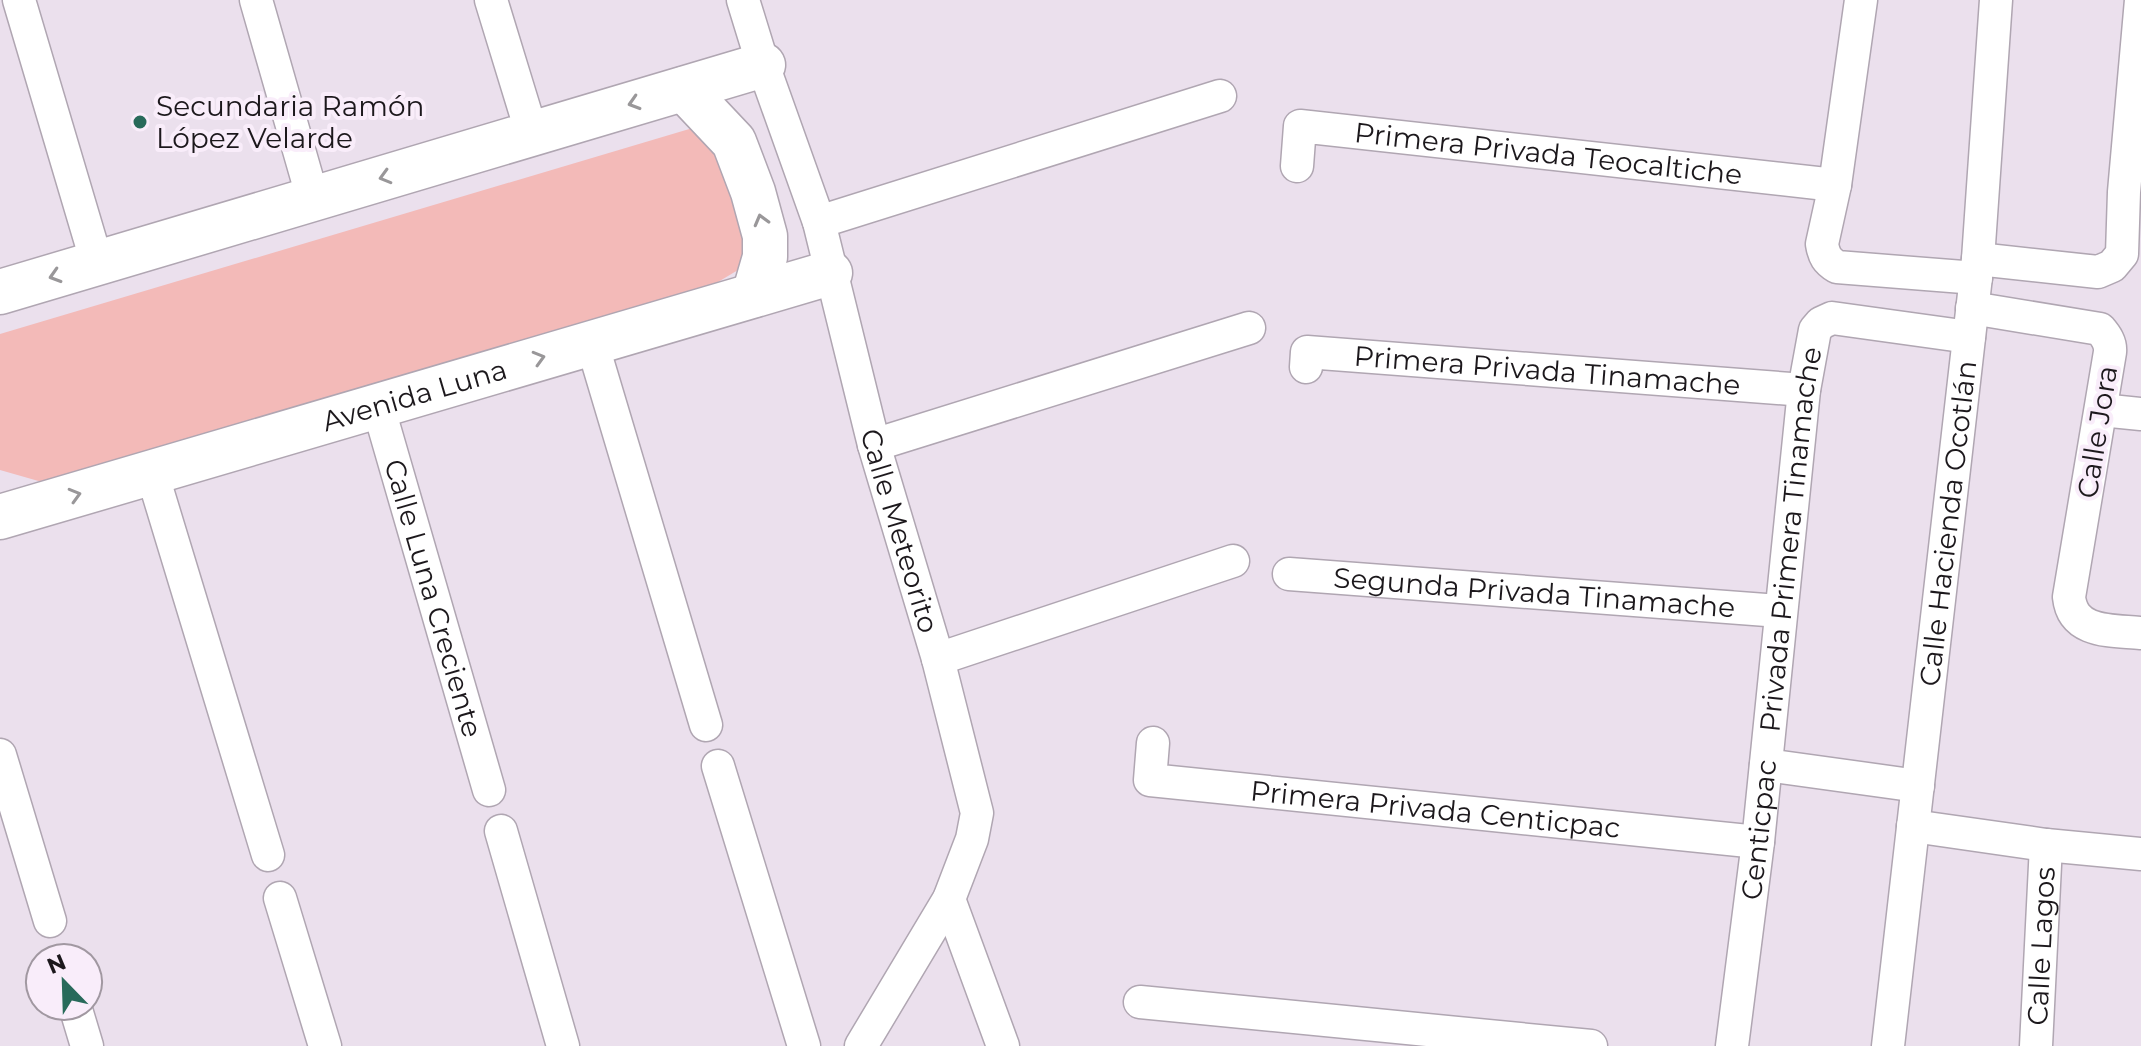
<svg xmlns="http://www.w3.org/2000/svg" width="2141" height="1046" font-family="Montserrat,sans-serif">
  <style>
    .green { fill: #f3bab8 }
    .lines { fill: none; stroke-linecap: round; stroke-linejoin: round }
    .street-casing { stroke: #b0a6b2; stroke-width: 35 }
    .secondary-casing { stroke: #b0a6b2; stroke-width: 47 }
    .street { stroke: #fff; stroke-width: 32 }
    .secondary { stroke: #fff; stroke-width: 44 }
    .oneway { stroke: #999799 }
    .poi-dot { fill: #286a5a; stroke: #f9edfa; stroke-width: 3 }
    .labels { text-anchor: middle; stroke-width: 8; stroke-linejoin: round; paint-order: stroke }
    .poi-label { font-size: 28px; fill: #1c181c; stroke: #f9edfa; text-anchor: start }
    .street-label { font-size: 28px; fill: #1c181c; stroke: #f9edfa }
  </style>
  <rect width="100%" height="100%" fill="#ebe0ed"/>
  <path class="green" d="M696 127 724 153 750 226 738 270 708 288 42 482 0 470V334Z"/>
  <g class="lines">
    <g class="street-casing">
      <g id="street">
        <path d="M19 0 97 263"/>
        <path d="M256 0 313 199"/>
        <path d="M491 0 532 134"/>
        <path id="s1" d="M743 0 763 65 819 222 874 445 938 659 977 813 972 839 949 899 861 1046"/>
        <path d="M1861 0 1835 185 1822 244C1824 256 1827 261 1837 267L1976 278"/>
        <path id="s2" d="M1297 166 1300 126 1835 185"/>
        <path d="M819 222 1220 96"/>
        <path d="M1978 259 2098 272 2112 266 2122 254 2124 192 2141 0"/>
        <path d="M1972 308 2100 329C2106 336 2111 343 2110 352L2069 597C2073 634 2112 630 2141 633"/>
        <path d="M592 343 706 725"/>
        <path id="s3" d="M1306 367 1307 352 1804 390"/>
        <path id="s4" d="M378 406 489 790"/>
        <path d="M2101 410 2141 414"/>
        <path d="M874 445 1249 328"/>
        <path d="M152 473 268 855"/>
        <path id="s5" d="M1289 574 1780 611"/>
        <path d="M938 659 1233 561"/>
        <path id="s6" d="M1153 743 1150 780 1758 842"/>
        <path d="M0 755 50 921"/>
        <path d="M1766 765 1918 786"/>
        <path d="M718 766 804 1046"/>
        <path d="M1913 826 2046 845 2141 854"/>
        <path d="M501 831 563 1046"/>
        <path d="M280 898 325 1046"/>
        <path d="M949 899 1003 1046"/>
        <path d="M1140 1002 1591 1046"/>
        <path d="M75 1006 87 1046"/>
        <path id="s7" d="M1732 1046 1758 842 1804 390 1815 330 1821 323 1832 318 1969 337"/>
        <path id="s8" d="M1888 1046 1978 259 1996 0"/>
        <path id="s9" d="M2036 1046 2046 845"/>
      </g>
    </g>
    <g class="secondary-casing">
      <g id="secondary">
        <path d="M684 89 734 142 753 192 765 236V257L754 295"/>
        <path d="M0 292 763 65"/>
        <path id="s10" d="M0 517 830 273"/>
      </g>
    </g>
    <use href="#street" class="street"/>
    <use href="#secondary" class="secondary"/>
  </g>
  <defs><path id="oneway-chevron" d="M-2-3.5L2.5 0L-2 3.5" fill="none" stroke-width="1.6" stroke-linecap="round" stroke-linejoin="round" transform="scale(2)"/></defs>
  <g class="oneway">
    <use href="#oneway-chevron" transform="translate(634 103) rotate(163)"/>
    <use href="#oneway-chevron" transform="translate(385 177) rotate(164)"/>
    <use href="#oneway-chevron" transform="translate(761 220) rotate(-105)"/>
    <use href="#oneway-chevron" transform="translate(55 276) rotate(163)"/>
    <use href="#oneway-chevron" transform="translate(539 358) rotate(-16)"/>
    <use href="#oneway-chevron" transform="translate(75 495) rotate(-16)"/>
  </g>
  <circle class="poi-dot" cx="140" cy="122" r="8"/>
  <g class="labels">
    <g class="poi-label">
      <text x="156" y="116">Secundaria Ramón<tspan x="156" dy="32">López Velarde</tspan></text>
    </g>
    <g class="street-label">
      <text dy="10" stroke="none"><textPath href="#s2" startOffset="290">Primera Privada Teocaltiche</textPath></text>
      <text dy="10" stroke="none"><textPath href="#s3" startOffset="256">Primera Privada Tinamache</textPath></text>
      <text dy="10" stroke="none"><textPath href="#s10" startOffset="432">Avenida Luna</textPath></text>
      <text transform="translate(2097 432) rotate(-81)" y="10">Calle Jora</text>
      <text dy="10" stroke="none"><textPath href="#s8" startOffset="526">Calle Hacienda Ocotlán</textPath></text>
      <text dy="10" stroke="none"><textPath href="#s1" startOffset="554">Calle Meteorito</textPath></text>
      <text dy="10" stroke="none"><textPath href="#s7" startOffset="510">Privada Primera Tinamache</textPath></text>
      <text dy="10" stroke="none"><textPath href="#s5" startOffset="246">Segunda Privada Tinamache</textPath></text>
      <text dy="10" stroke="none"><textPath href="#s4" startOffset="200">Calle Luna Creciente</textPath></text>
      <text dy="10" stroke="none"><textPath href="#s6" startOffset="324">Primera Privada Centicpac</textPath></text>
      <text dy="10" stroke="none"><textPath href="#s7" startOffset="218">Centicpac</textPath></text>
      <text dy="10" stroke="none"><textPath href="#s9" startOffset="100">Calle Lagos</textPath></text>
    </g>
  </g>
  <g transform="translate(64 982) rotate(337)"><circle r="38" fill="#f9edfa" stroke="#a198a1" stroke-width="2"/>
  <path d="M0-6L14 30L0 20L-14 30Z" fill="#286a5a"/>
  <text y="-12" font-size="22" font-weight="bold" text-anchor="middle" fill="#1c181c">N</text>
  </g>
</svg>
